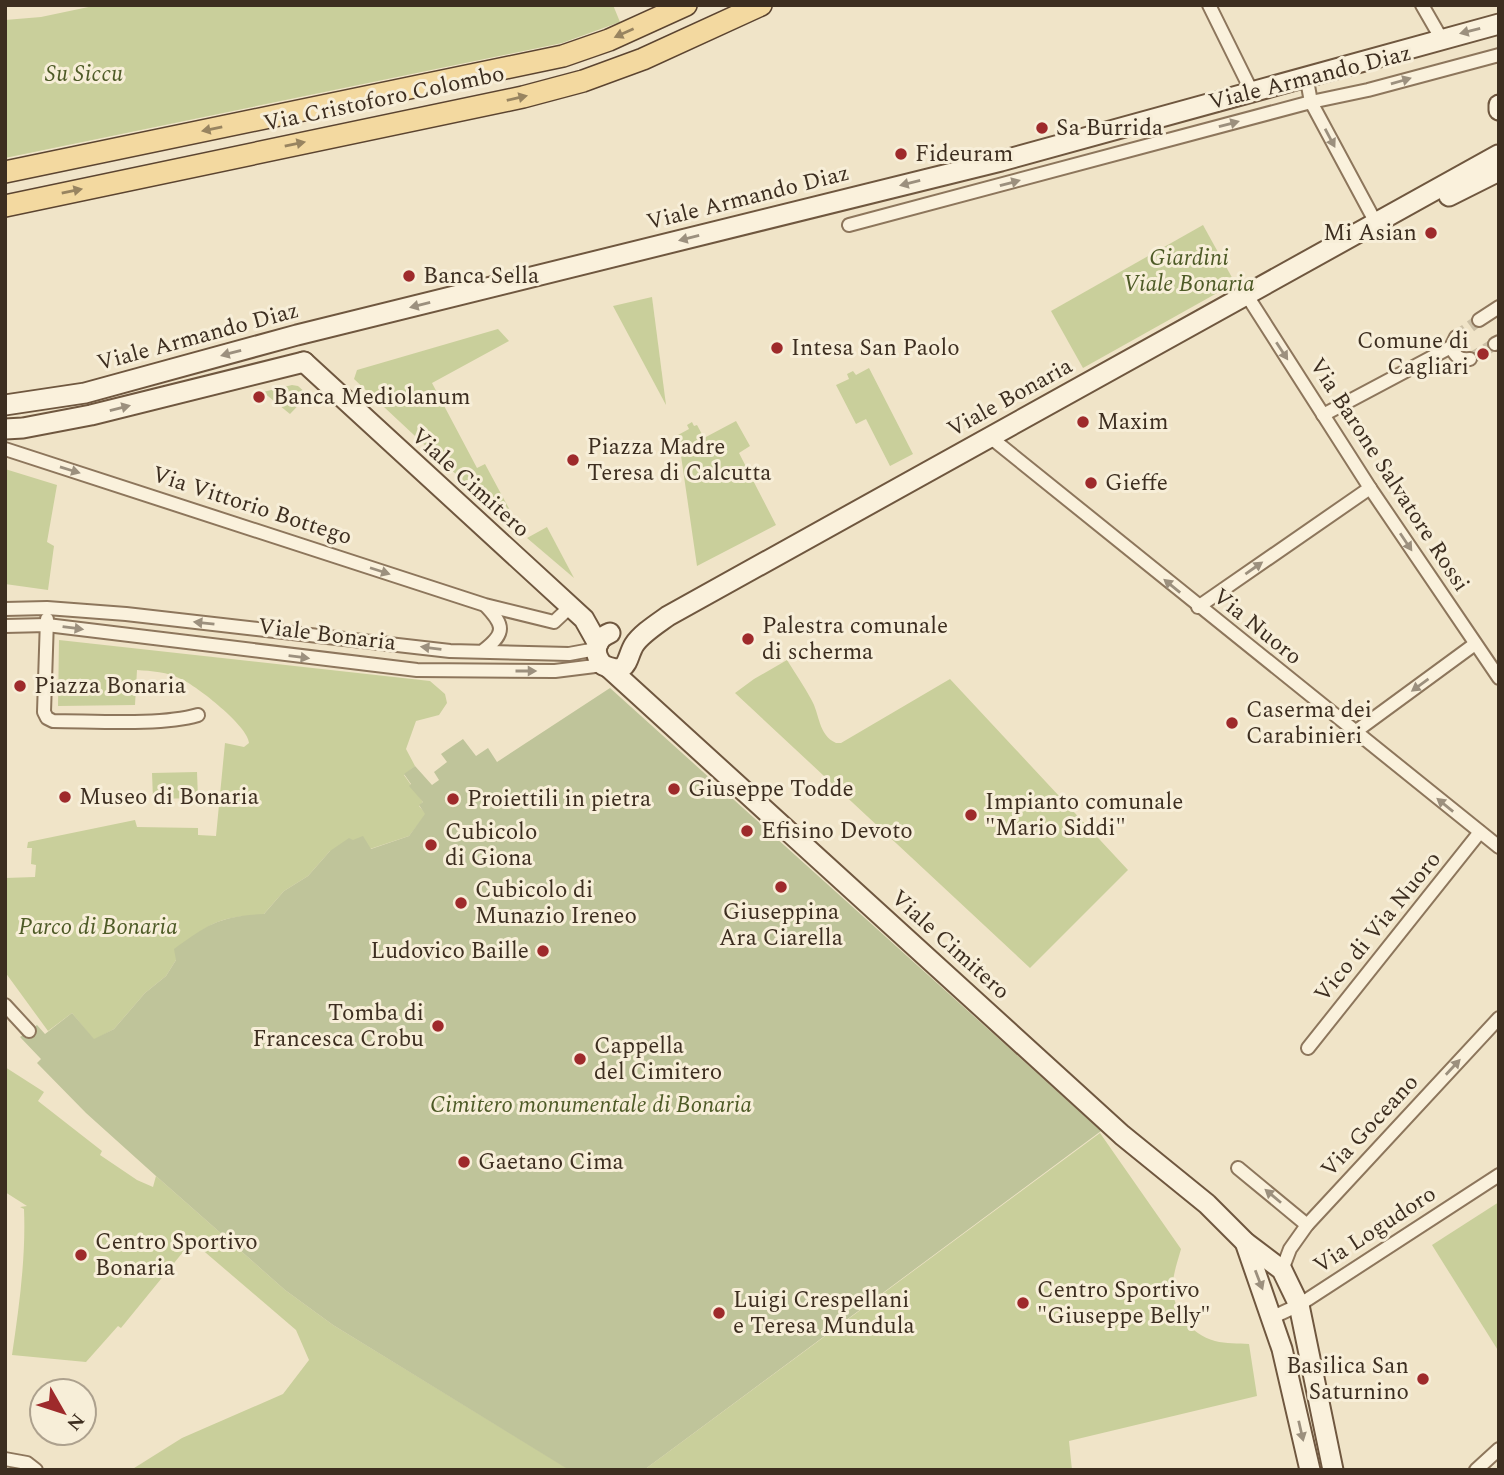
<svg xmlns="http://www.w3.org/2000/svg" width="1504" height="1475" viewBox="0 0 1504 1475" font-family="Spectral,serif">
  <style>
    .green { fill: #c9cf9b }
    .cemetery { fill: #bfc49a }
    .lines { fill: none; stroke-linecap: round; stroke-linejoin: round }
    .street-tunnel { stroke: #ccc0a6; stroke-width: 12; stroke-dasharray: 12 6; stroke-linecap: butt }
    .street-casing { stroke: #8d765c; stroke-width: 16 }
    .secondary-casing { stroke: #6f573f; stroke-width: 23 }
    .primary-casing { stroke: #5b4430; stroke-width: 24 }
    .street { stroke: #faf1dc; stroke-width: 12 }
    .secondary { stroke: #faf1dc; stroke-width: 19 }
    .primary { stroke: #f3d9a0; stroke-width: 21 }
    .oneway { fill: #9c907e }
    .oneway2 { fill: #988460 }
    .poi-dot { fill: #9e2a2b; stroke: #f7eed8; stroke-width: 2.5 }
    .labels { text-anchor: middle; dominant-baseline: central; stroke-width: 6; stroke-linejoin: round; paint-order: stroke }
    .park-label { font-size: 23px; font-style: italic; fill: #4d5a26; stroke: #f7eed8 }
    .street-label { font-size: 23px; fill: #3d2e20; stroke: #f7eed8 }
    .poi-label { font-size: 23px; fill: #3d2e20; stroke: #f7eed8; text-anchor: start }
  </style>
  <rect width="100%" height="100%" fill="#f0e4c8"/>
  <g class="green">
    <path d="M98,5H613L620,22L562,43L5,158V20L41,17Z"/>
    <path d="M1203,225L1235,283L1083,368L1051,311Z"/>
    <path d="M652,297L666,405L613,306Z"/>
    <path d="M498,329L509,341L432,383L477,468L485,464L513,516L505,520L354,379L357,370Z"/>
    <path d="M869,368L913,454L890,466L866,419L856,424L836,385L849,379L847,374L853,371L856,375Z"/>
    <path d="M292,385L298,386L308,395L290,414L263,392Z"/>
    <path d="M736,421L750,446L739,453L776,525L697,566L678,435L689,429L687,425L692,422L694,426L697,425L704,438Z"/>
    <path d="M5,469L57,485L47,542L54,546L48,590L5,584Z"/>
    <path d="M547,527L574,578L527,538Z"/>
    <path d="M59,640L430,681L445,694L447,703L439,715L416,721L406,749L415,766L404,775L423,802L419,806L426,814L409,836L370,849L330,851L308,876L284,891L263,915C221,916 205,923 176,954V960L166,976L145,993L114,1029L94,1040L72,1013L48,1031L5,972V878L35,877L36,865L31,864L32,848H27L28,842L135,820L137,827L198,828V835L216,836L225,743L244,747L249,743C249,727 197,686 181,679C168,672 151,671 137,670L135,705L58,706Z"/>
    <path d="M787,660C795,673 804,686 811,699C820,714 818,735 836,743H841L950,679L1128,870L1030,968L735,693L754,679Z"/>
    <path d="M197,772L198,798L153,799L152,773Z"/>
    <path d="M5,1067L44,1092L38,1101L102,1151L100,1155L137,1180L153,1187L156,1176L285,1290L333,1325L570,1470H131L182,1438L283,1394L309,1360L296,1330L192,1241L121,1328L118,1326L86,1362L12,1355C19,1307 26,1258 24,1209L20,1207L27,1206L5,1192Z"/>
    <path d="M1100,1133L1181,1249C1178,1260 1174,1271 1173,1282C1171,1309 1189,1334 1215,1341C1226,1344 1238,1343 1249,1344L1257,1396L1069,1441L1072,1470H644Z"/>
    <path d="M1499,1202V1352L1432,1245Z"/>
  </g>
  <path class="cemetery" d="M610,688L1101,1131L644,1470H569L333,1325L285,1290L156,1176L86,1113L37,1063L41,1059L20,1037L37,1025L45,1034L72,1013L94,1039L114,1029L145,993L166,976L176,960L174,949C208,924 220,916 264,914L284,891L308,876L330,851L349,838L353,840L363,836L371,849L409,836L425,814L419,805L423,802L409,786L411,784L404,774L415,766L432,785L439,780L434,772L447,762L441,754L463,739L476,756L488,748L497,762Z"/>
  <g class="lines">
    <g class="street-tunnel">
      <path d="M1456,337L1479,320"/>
      <path d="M1470,359L1495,344"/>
    </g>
    <g class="street-casing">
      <g id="street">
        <path d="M1209,5L1252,92"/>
        <path d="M1422,5L1441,38"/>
        <path d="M1306,75L1311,102L1376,223"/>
        <path d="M849,225L1311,102L1368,90L1499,55"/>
        <path d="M1246,294L1370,488L1499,678"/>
        <path d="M1479,320L1499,307"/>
        <path d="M1495,344L1499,342"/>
        <path d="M1451,347C1456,357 1459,360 1470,359"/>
        <path d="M1323,415L1451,347L1456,337"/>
        <path d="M990,437L1499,847"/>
        <path d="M5,449L485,605L554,622L570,607"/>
        <path d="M1198,607L1370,488"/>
        <path d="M5,609L47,608L126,614L450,651L569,654L596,649"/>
        <path d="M47,619L44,712L47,718L53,721C93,721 160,726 198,715"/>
        <path d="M5,626L47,625L417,670L555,671L603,665"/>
        <path d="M484,650C506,633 504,625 486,606"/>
        <path d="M1355,732L1475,644"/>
        <path d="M5,1005L29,1031"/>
        <path d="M1308,1048L1480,832"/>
        <path d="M1238,1168L1307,1225"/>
        <path d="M1282,1270L1290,1249L1307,1225L1499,1018"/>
        <path d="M1273,1317L1299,1305L1499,1175"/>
        <path d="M5,1459L27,1463L36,1470"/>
        <path d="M1476,1470L1499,1449"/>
      </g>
    </g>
    <g class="secondary-casing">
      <g id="secondary">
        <path d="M1499,105V110"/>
        <path d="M1449,196L1499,171"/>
        <path d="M304,362L584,619L598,644"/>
        <path d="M5,405L85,393L297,335L1001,161L1499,24"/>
        <path d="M5,429L23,428L91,415L304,362"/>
        <path d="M610,633C595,639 592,653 603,665C629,677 626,658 634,645C641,634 657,624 668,616L1498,155L1499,157"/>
        <path d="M609,668L1122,1135L1207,1204L1245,1242L1282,1270L1299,1305L1333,1470"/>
        <path d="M1245,1242L1282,1349L1310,1470"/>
      </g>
    </g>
    <g class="primary-casing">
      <g id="primary">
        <path d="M5,172L563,56L609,40L686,5"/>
        <path d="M5,206L523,97L583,81L643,59L761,5"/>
      </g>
    </g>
    <use href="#street" class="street"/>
    <use href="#secondary" class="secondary"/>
    <use href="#primary" class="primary"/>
  </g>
  <defs><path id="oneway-solid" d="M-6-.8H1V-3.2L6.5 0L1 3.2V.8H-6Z" transform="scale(1.75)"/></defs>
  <g class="oneway">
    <use href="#oneway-solid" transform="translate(1470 31) rotate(166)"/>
    <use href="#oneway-solid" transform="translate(1401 81) rotate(-16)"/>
    <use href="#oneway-solid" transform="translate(1229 124) rotate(-15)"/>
    <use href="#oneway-solid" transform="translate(1330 138) rotate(62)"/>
    <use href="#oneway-solid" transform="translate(910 183) rotate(166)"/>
    <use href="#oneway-solid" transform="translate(1010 183) rotate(-15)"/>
    <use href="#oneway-solid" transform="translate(689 238) rotate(166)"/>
    <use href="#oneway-solid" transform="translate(420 305) rotate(166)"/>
    <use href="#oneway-solid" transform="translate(1282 351) rotate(57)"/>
    <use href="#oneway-solid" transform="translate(231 353) rotate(165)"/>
    <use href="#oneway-solid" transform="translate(120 408) rotate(-14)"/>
    <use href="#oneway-solid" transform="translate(70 470) rotate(17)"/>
    <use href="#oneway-solid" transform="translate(1406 542) rotate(56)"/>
    <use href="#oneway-solid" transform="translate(1254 568) rotate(-35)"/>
    <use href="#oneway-solid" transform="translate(380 571) rotate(18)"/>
    <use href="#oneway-solid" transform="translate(1172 586) rotate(-141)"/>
    <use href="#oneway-solid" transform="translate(204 623) rotate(-174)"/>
    <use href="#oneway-solid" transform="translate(73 628) rotate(7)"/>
    <use href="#oneway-solid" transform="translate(431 648) rotate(-173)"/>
    <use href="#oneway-solid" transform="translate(299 657) rotate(7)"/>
    <use href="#oneway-solid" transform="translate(526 671)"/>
    <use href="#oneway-solid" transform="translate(1420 685) rotate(144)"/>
    <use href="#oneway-solid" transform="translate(1445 805) rotate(-141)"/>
    <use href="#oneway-solid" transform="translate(1453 1067) rotate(-47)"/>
    <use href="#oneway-solid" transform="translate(1273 1196) rotate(-140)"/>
    <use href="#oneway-solid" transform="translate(1259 1280) rotate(69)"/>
    <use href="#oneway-solid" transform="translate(1301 1431) rotate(77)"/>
  </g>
  <g class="oneway2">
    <use href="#oneway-solid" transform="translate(624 33) rotate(156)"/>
    <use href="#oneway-solid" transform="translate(517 98) rotate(-13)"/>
    <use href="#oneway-solid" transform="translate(212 129) rotate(168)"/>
    <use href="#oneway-solid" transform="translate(295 144) rotate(-12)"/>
    <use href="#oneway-solid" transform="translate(72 191) rotate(-12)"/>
  </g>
  <g class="poi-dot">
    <circle cx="1042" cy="128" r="7"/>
    <circle cx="901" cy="154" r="7"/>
    <circle cx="1431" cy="233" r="7"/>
    <circle cx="409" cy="276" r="7"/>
    <circle cx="777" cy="348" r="7"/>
    <circle cx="1483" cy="354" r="7"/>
    <circle cx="259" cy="397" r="7"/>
    <circle cx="1083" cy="422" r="7"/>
    <circle cx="573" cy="460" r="7"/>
    <circle cx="1091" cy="483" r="7"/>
    <circle cx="748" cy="639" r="7"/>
    <circle cx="20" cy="686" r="7"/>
    <circle cx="1232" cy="723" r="7"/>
    <circle cx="674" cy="789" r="7"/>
    <circle cx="65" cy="797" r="7"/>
    <circle cx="453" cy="799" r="7"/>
    <circle cx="971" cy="815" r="7"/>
    <circle cx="747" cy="831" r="7"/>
    <circle cx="431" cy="845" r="7"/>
    <circle cx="781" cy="887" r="7"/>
    <circle cx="461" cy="903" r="7"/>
    <circle cx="543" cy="951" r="7"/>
    <circle cx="438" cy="1026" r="7"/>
    <circle cx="580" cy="1059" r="7"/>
    <circle cx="464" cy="1162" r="7"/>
    <circle cx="81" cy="1255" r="7"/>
    <circle cx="1023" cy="1303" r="7"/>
    <circle cx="719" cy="1313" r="7"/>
    <circle cx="1423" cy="1379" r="7"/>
  </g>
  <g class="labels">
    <g class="park-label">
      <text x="84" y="74">Su Siccu</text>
      <text x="1189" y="258">Giardini<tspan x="1189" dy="26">Viale Bonaria</tspan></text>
      <text x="98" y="927">Parco di Bonaria</text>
      <text x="591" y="1105">Cimitero monumentale di Bonaria</text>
    </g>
    <g class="street-label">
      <text transform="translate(1310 78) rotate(-14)">Viale Armando Diaz</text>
      <text transform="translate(384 99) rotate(-12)">Via Cristoforo Colombo</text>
      <text transform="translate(748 198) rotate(-14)">Viale Armando Diaz</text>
      <text transform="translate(198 337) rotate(-15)">Viale Armando Diaz</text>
      <text transform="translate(1010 398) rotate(-29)">Viale Bonaria</text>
      <text transform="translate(1389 475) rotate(57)">Via Barone Salvatore Rossi</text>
      <text transform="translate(470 483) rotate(42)">Viale Cimitero</text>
      <text transform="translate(252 506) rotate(18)">Via Vittorio Bottego</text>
      <text transform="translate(1257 627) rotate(39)">Via Nuoro</text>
      <text transform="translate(327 635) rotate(7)">Viale Bonaria</text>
      <text transform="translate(1378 927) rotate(-51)">Vico di Via Nuoro</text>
      <text transform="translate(950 945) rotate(42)">Viale Cimitero</text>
      <text transform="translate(1370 1126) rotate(-47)">Via Goceano</text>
      <text transform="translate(1375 1230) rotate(-33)">Via Logudoro</text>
    </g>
    <g class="poi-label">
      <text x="1056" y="128">Sa Burrida</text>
      <text x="915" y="154">Fideuram</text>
      <text x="1417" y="233" text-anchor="end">Mi Asian</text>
      <text x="423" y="276">Banca Sella</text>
      <text x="1469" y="341" text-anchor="end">Comune di<tspan x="1469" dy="26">Cagliari</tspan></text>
      <text x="791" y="348">Intesa San Paolo</text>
      <text x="273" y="397">Banca Mediolanum</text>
      <text x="1097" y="422">Maxim</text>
      <text x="587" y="447">Piazza Madre<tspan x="587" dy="26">Teresa di Calcutta</tspan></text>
      <text x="1105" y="483">Gieffe</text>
      <text x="762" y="626">Palestra comunale<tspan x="762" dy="26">di scherma</tspan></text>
      <text x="34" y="686">Piazza Bonaria</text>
      <text x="1246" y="710">Caserma dei<tspan x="1246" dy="26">Carabinieri</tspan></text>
      <text x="688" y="789">Giuseppe Todde</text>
      <text x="79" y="797">Museo di Bonaria</text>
      <text x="467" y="799">Proiettili in pietra</text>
      <text x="985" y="802">Impianto comunale<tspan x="985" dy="26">"Mario Siddi"</tspan></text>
      <text x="761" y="831">Efisino Devoto</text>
      <text x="445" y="832">Cubicolo<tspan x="445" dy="26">di Giona</tspan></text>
      <text x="475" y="890">Cubicolo di<tspan x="475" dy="26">Munazio Ireneo</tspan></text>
      <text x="781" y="912" text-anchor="middle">Giuseppina<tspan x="781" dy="26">Ara Ciarella</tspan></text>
      <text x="529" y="951" text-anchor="end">Ludovico Baille</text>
      <text x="424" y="1013" text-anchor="end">Tomba di<tspan x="424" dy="26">Francesca Crobu</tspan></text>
      <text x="594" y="1046">Cappella<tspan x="594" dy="26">del Cimitero</tspan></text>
      <text x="478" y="1162">Gaetano Cima</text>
      <text x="95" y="1242">Centro Sportivo<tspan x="95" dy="26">Bonaria</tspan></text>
      <text x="1037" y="1290">Centro Sportivo<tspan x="1037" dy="26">"Giuseppe Belly"</tspan></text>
      <text x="733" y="1300">Luigi Crespellani<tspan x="733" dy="26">e Teresa Mundula</tspan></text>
      <text x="1409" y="1366" text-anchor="end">Basilica San<tspan x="1409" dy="26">Saturnino</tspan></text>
    </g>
  </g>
  <rect width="1504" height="1475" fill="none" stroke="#3d2e20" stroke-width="14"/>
  <g transform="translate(63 1412) rotate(129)"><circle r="33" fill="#f7eed8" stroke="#ada18e" stroke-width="2"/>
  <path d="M0-5L12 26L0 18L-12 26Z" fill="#9e2a2b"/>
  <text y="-10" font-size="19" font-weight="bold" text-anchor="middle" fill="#3d2e20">N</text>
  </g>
</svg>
